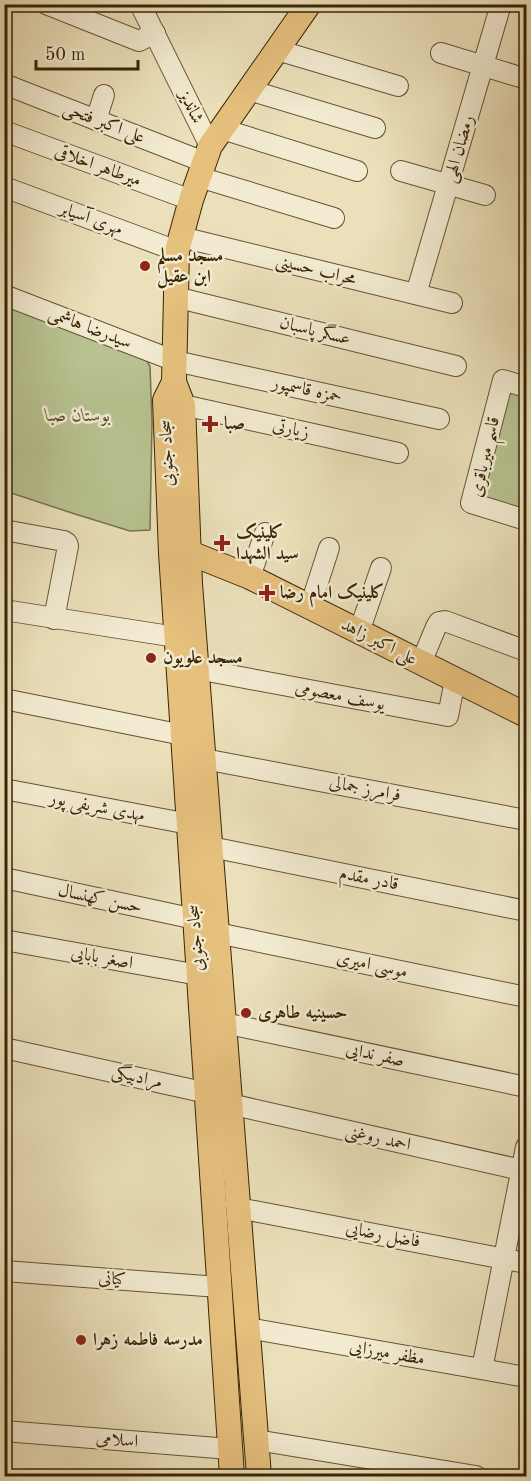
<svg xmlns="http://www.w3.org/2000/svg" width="531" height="1481" viewBox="0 0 531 1481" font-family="'Old Standard TT',Amiri,serif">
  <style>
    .green { fill: #b7c290; stroke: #78734a; stroke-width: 1.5 }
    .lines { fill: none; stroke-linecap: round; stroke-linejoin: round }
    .minor-casing { stroke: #665332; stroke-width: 22 }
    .major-casing { stroke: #392405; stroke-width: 26 }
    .minor { stroke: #f2ebd2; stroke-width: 20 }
    .major { stroke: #e6c07d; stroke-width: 24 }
    .poi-dot { fill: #8f2418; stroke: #f2ebd2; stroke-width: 2 }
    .labels { text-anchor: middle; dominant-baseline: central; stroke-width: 5; stroke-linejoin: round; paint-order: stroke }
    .street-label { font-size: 18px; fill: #392405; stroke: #f2ebd2 }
    .poi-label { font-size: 18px; font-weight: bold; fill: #392405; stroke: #f2ebd2; text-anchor: start }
    .park-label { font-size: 18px; font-style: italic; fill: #584c28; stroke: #f2ebd2 }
  </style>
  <rect width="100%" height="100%" fill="#ebe0ba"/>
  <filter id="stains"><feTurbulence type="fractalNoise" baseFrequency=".00333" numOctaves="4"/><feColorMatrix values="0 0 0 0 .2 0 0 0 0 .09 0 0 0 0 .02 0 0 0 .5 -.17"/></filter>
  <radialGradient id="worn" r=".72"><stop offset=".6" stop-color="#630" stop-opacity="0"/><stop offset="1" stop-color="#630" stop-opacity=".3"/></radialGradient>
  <g class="green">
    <path d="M4,300L142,354L150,366L152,422L150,530L130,531L75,514L5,491Z"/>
    <path d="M508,385L526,390V516L476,500Z"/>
  </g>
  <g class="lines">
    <g class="minor-casing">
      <g id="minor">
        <path d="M46,4L139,41L155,33"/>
        <path d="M140,4L210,146"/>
        <path d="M277,50L398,86"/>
        <path d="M441,53L520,77"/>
        <path d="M4,84L204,162"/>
        <path d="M249,90L375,128"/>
        <path d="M96,120L104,95"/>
        <path d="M222,129L357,171"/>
        <path d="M4,131L191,200"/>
        <path d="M401,171L485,195"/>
        <path d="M199,177L334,218"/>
        <path d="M4,187L177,251"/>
        <path d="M181,237L452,303"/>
        <path d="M416,294L501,4"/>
        <path d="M4,295L175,361L439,419"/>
        <path d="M175,297L456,366"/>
        <path d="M526,387L503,380L471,503L526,520"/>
        <path d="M183,405L398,453"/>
        <path d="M4,530L64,541L67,543L68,546L54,619"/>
        <path d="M250,577L265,533"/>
        <path d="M310,607L329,548"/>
        <path d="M4,610L176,637"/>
        <path d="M359,632L381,568"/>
        <path d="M421,663L436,627L439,622L445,621L526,651"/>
        <path d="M197,669L448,716L455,680"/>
        <path d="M4,699L183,735"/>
        <path d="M204,759L526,820"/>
        <path d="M4,789L189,824"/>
        <path d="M211,847L526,911"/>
        <path d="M4,878L195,919"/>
        <path d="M217,933L526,997"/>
        <path d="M4,940L199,975"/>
        <path d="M224,1023L526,1087"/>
        <path d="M4,1048L207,1093"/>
        <path d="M230,1104L526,1171"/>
        <path d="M238,1208L526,1263"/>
        <path d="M4,1271L219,1287"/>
        <path d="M248,1328L526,1377"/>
        <path d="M482,1369L526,1147"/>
        <path d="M4,1431L230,1449"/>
        <path d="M256,1440L476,1476"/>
      </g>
    </g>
    <g class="major-casing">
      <g id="major">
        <path d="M174,382L183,405L190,584L259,1476"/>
        <path d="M176,553H190L250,577L526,715"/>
        <path d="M232,1476L171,553L165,400L174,382L177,251L191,200L210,146L309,4"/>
      </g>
    </g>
    <use href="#minor" class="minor"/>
    <use href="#major" class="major"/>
  </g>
  <g class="poi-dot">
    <circle cx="145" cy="266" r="6"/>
    <path d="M207 415h6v6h6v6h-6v6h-6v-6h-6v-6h6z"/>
    <path d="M219 534h6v6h6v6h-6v6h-6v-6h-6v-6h6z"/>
    <path d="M264 584h6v6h6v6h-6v6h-6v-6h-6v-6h6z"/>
    <circle cx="151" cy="658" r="6"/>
    <circle cx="246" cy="1013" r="6"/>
    <circle cx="81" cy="1340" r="6"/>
  </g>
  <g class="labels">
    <g class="street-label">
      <text transform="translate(191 107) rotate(64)">شاندیز</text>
      <text transform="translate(104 123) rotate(21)">علی اکبر فتحی</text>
      <text transform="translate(459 149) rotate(-74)">رمضان الهی</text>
      <text transform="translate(98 166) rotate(20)">میرطاهر اخلاقی</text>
      <text transform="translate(91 219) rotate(20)">مهری آسیابر</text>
      <text transform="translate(316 270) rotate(14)">محراب حسینی</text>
      <text transform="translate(90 328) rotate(21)">سیدرضا هاشمی</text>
      <text transform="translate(315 331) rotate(14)">عسگر پاسبان</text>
      <text transform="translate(307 390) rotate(12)">حمزه قاسمپور</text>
      <text transform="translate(291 429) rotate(13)">زیارتی</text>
      <text transform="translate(167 453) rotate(-92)">سجاد جنوبی</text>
      <text transform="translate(485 457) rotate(-77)">قاسم میرباقری</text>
      <text transform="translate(379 642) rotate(27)">علی اکبر زاهد</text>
      <text transform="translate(340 696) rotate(11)">یوسف معصومی</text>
      <text transform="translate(365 789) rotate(11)">فرامرز جمالی</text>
      <text transform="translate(97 807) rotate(11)">مهدی شریفی پور</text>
      <text transform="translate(369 879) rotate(11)">قادر مقدم</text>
      <text transform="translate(100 899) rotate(12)">حسن کهنسال</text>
      <text transform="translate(196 938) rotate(-94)">سجاد جنوبی</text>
      <text transform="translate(102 958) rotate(10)">اصغر بابایی</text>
      <text transform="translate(372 965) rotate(12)">موسی امیری</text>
      <text transform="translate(375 1055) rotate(12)">صفر ندایی</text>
      <text transform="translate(137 1077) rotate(13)">مرادبیگی</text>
      <text transform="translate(378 1138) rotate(13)">احمد روغنی</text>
      <text transform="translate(383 1235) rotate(11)">فاضل رضایی</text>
      <text transform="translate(112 1279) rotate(4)">کیانی</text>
      <text transform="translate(387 1353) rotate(10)">مظفر میرزایی</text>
      <text transform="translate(117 1440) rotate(5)">اسلامی</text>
    </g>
    <g class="poi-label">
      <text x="157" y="256">مسجد مسلم<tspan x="157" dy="21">ابن عقیل</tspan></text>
      <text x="224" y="424">صبا</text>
      <text x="236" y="533">کلینیک<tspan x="236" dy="21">سید الشهدا</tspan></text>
      <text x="280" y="593">کلینیک امام رضا</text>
      <text x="163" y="658">مسجد علویون</text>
      <text x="258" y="1013">حسینیه طاهری</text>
      <text x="93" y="1340">مدرسه فاطمه زهرا</text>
    </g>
    <g class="park-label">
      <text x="78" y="416">بوستان صبا</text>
    </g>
  </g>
  <rect width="531" height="1481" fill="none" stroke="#ebe0ba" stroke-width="24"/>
  <rect x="6" y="6" width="519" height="1469" fill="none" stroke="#392405" stroke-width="3"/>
  <rect x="12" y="12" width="507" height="1457" fill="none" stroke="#392405" stroke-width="1.5"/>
  <path d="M36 60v9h102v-9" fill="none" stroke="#392405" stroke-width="3"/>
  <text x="45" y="60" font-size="18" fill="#392405" stroke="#f2ebd2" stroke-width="4.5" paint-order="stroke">50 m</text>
  <rect width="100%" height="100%" filter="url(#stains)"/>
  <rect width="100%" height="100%" fill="url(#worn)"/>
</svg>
